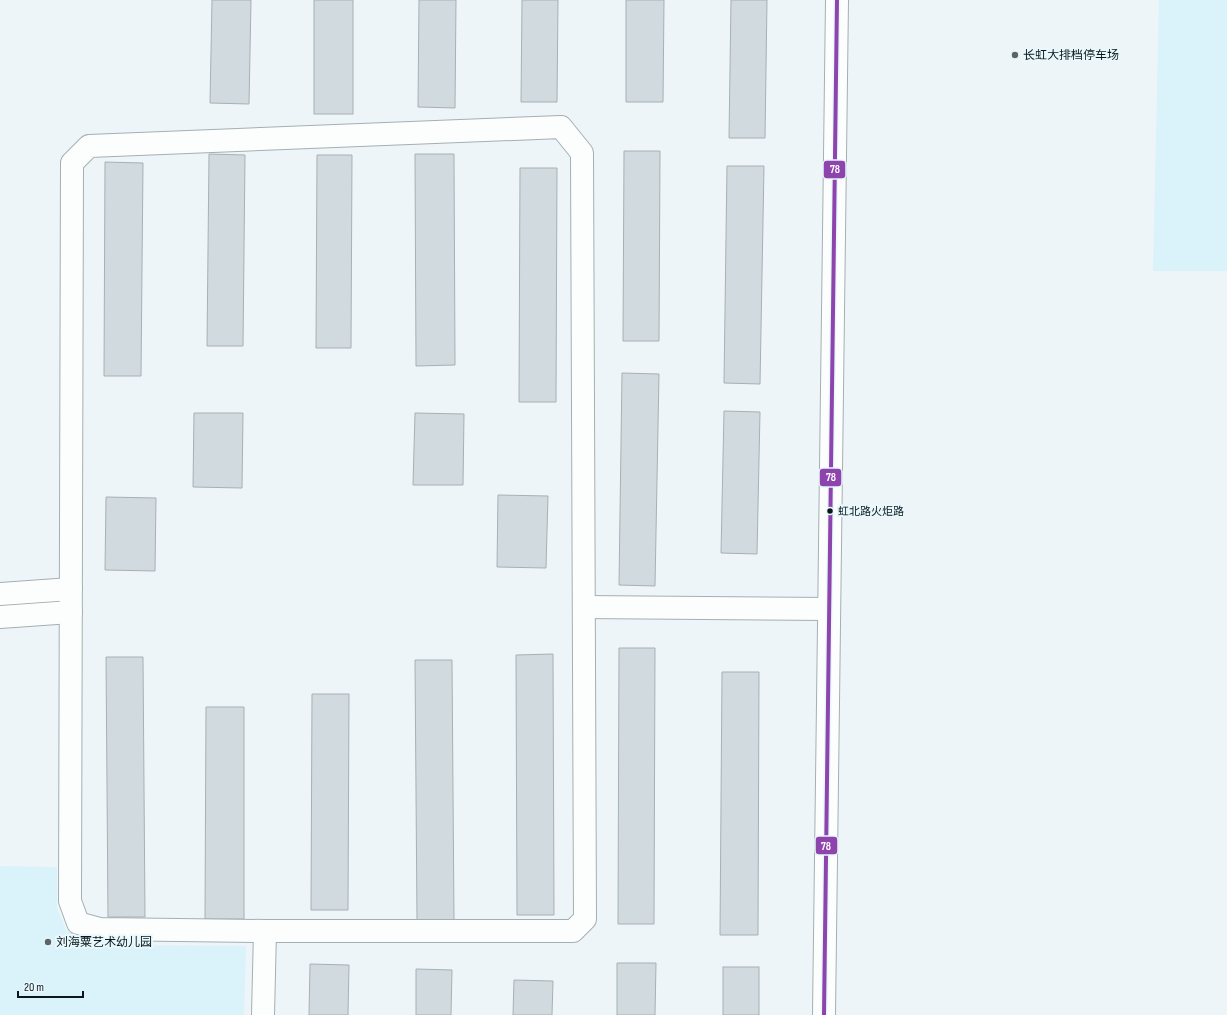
<svg xmlns="http://www.w3.org/2000/svg" width="1227" height="1015" viewBox="0 0 1227 1015" font-family="'Sofia Sans Condensed','Noto Sans SC',sans-serif">
  <style>
    .built { fill: #daf2fa }
    .building { fill: #d1dadf; stroke: #a8b0b5 }
    .lines { fill: none; stroke-linecap: round; stroke-linejoin: round }
    .minor-casing { stroke: #a5afb2; stroke-width: 24 }
    .minor { stroke: #fcfefe; stroke-width: 22 }
    .bus-1-casing { stroke: #e9f8fc; stroke-width: 7 }
    .bus-1 { stroke: #8e44ad; stroke-width: 4 }
    .poi-dot { fill: #596569; stroke: #e9f8fc; stroke-width: 1.5 }
    .bus-dot { fill: #0a181c; stroke: #e9f8fc; stroke-width: 1.5 }
    .labels { text-anchor: middle; dominant-baseline: central; stroke-width: 4; stroke-linejoin: round; paint-order: stroke }
    .bus-label { font-size: 11px; fill: #0a181c; stroke: #e9f8fc; text-anchor: start }
    .poi-label { font-size: 12px; fill: #0a181c; stroke: #e9f8fc; text-anchor: start }
    .line-badge { stroke: #e9f8fc; stroke-width: 1.5 }
    .badge-label { font-size: 11px; text-anchor: middle; font-weight: bold; fill: #fff }
  </style>
  <rect width="100%" height="100%" fill="#edf5f8"/>
  <g class="built">
    <path d="M1159,0H1227V271H1153Z"/>
    <path d="M0,866L57,867V908L66,930L83,939L111,945L246,946L244,1015H0Z"/>
  </g>
  <g class="building">
    <path d="M212,0H251L249,104L210,103Z"/>
    <rect x="314" y="0" width="39" height="114"/>
    <path d="M419,0H456L455,108L418,107Z"/>
    <path d="M522,0H558L557,102H521Z"/>
    <path d="M626,0H664L663,102H626Z"/>
    <path d="M731,0H767L765,138H729Z"/>
    <path d="M624,151H660L659,341H623Z"/>
    <path d="M209,154L245,155L243,346H207Z"/>
    <path d="M415,154H454L455,365L416,366Z"/>
    <path d="M317,155H352L351,348H316Z"/>
    <path d="M105,162L143,163L141,376H104Z"/>
    <path d="M727,166H764L760,384L724,383Z"/>
    <path d="M520,168H557L556,402H519Z"/>
    <path d="M622,373L659,374L655,586L619,585Z"/>
    <path d="M724,411L760,412L757,554L721,553Z"/>
    <path d="M194,413H243L242,488L193,487Z"/>
    <path d="M415,413L464,414L463,485H413Z"/>
    <path d="M498,495L548,496L546,568L497,567Z"/>
    <path d="M106,497L156,498L155,571L105,570Z"/>
    <path d="M619,648H655L654,924H618Z"/>
    <path d="M553,654L554,915H517L516,655Z"/>
    <path d="M106,657H143L145,917H108Z"/>
    <path d="M415,660H452L454,921H417Z"/>
    <path d="M722,672H759L758,935H720Z"/>
    <path d="M312,694H349L348,910H311Z"/>
    <path d="M206,707H244V919H205Z"/>
    <path d="M617,963H656L655,1015H617Z"/>
    <path d="M310,964L349,965L348,1015H309Z"/>
    <rect x="723" y="967" width="36" height="48"/>
    <path d="M416,969L452,970L451,1015H416Z"/>
    <path d="M514,980L553,981L552,1015H513Z"/>
  </g>
  <g class="lines">
    <g class="minor-casing">
      <g id="minor">
        <path d="M561,127L582,153L585,919L573,931H265L100,929L78,923L70,901L72,163L89,146Z"/>
        <path d="M0,594L71,589"/>
        <path d="M584,607L829,609"/>
        <path d="M0,617L71,612"/>
        <path d="M263,1015L265,931"/>
        <path d="M824,1015L837,0"/>
      </g>
    </g>
    <use href="#minor" class="minor"/>
    <g class="bus-1-casing">
      <path id="bus-1" d="M824,1015L837,0"/>
    </g>
    <use href="#bus-1" class="bus-1"/>
  </g>
  <g class="poi-dot">
    <circle cx="1015" cy="55" r="4"/>
    <circle cx="48" cy="942" r="4"/>
  </g>
  <circle class="bus-dot" cx="830" cy="511" r="3.5"/>
  <g class="labels">
    <g class="bus-label">
      <text x="838" y="511">虹北路火炬路</text>
    </g>
    <g class="poi-label">
      <text x="1023" y="55">长虹大排档停车场</text>
      <text x="56" y="942">刘海粟艺术幼儿园</text>
    </g>
  </g>
  <g class="line-badge">
    <rect x="823" y="160" width="23" height="19" rx="4" fill="#8e44ad"/>
    <rect x="819" y="468" width="23" height="19" rx="4" fill="#8e44ad"/>
    <rect x="815" y="836" width="23" height="19" rx="4" fill="#8e44ad"/>
  </g>
  <g class="badge-label">
    <text x="835" y="173">78</text>
    <text x="831" y="481">78</text>
    <text x="826" y="850">78</text>
  </g>
  <path d="M18 991v6h65v-6" fill="none" stroke="#0a181c" stroke-width="2"/>
  <text x="24" y="991" font-size="12" fill="#0a181c" stroke="#e9f8fc" stroke-width="3" paint-order="stroke">20 m</text>
</svg>
